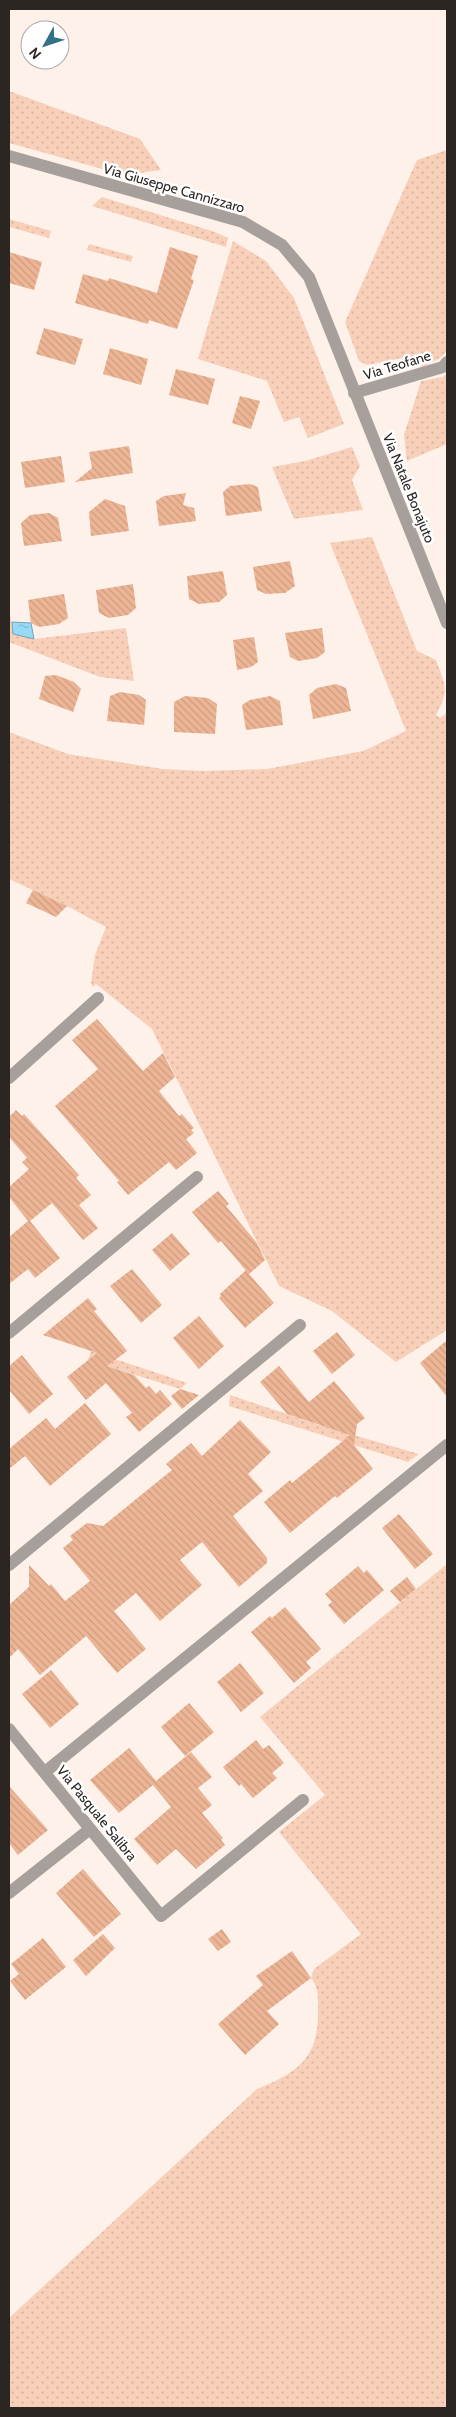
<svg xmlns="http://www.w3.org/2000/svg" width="456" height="2417" viewBox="0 0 456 2417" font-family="Cabin,sans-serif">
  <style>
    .grass { fill: url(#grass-dots) }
    .water { fill: url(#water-ripples); stroke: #76a4b7 }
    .building { fill: url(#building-back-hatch) }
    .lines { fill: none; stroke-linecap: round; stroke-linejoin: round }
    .minor { stroke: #a69f9b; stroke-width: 12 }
    .labels { text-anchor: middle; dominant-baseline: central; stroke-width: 5; stroke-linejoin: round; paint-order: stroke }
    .street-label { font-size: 14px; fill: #2c2623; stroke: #fff }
  </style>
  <defs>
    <pattern id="grass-dots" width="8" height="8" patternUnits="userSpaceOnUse" patternTransform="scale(1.25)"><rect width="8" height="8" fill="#f8d0b9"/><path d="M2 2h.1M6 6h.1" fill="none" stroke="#d5b29f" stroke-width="1.8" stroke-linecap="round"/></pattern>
    <pattern id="water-ripples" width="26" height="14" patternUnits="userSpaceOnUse" patternTransform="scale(1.25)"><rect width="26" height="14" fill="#96daf6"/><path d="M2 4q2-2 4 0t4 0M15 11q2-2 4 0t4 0" fill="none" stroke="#81bbd3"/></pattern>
    <pattern id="building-back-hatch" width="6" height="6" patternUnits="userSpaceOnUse" patternTransform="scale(1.25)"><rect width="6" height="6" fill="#edb595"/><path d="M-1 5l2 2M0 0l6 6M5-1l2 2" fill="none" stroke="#cb9c80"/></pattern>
  </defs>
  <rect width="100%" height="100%" fill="#fef1e9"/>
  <g class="grass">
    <path d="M9,91L140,139L161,170L124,175L9,143Z"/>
    <path d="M447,150V351L440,358L420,368L424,359L422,354L367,365L359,361L345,322L417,160Z"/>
    <path d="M102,197L215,232L228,238L226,247L92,206Z"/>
    <path d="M9,219L51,231L49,238L9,227Z"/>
    <path d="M233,241L266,261L294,298L344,424L308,438L299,417L284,422L267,381L198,359Z"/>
    <path d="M89,244L133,256L131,262L87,250Z"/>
    <path d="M447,373V444L407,461L404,435L421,381L443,377Z"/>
    <path d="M352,447L360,466L352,480L363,510L294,519L272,467L305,461Z"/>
    <path d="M372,537L417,651L436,660C445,685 450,690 436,715L440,718L447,713V1330L396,1362L332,1311L279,1286L152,1029L96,984L93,987L91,983L95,955L106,927L67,906L9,879V732L68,754L163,769L204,771L267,769L363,751L406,731L330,543Z"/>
    <path d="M9,607L13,634L34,639L126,628L134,681L100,677L9,642Z"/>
    <path d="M91,1351L187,1383L180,1389L88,1360Z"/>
    <path d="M230,1395L319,1425L419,1454L408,1462L229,1406Z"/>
    <path d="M447,1564V2408H9V2318L257,2089C297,2073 319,2058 318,2011C318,1998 319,1988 311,1978L314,1969L361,1934L279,1832L325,1795L260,1717Z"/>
  </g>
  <path class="water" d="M12,622L31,623L34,639L13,634Z"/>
  <g class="building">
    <path d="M170,247L198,256L191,279L194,280L177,329L149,320L148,324L75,303L83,274L108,281L109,278L157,293Z"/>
    <path d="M9,252L42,262L34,290L9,283Z"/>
    <path d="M44,328L83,339L75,365L36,354Z"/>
    <path d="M110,348L148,359L141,385L103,374Z"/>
    <path d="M176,369L215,379L208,405L169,395Z"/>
    <path d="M240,396L260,401L251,429L232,423Z"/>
    <path d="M129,446L133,473L75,482L92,468L89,452Z"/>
    <path d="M61,456L65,482L25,488L21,462Z"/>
    <path d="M250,484L258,487L262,511L226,516L223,492L230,486Z"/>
    <path d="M186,493L183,505L194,508L196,521L159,526L156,501L164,496Z"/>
    <path d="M105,499L125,506L129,531L91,536L89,512Z"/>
    <path d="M49,513L58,518L62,541L24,546L21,523L30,515Z"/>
    <path d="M290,561L295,586L285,593L266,594L257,590L253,567Z"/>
    <path d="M223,571L227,595L219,602L199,604L189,599L187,576Z"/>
    <path d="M133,584L136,608L128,615L109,618L99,613L96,590Z"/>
    <path d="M64,594L68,618L59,624L39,627L31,623L28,600Z"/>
    <path d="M322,628L325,652L317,658L298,661L290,657L285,633Z"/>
    <path d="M254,637L258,662L251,667L237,670L233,640Z"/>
    <path d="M56,675L74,682L81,689L73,712L39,699L45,676Z"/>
    <path d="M336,684L346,688L351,711L313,719L309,695L317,688Z"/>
    <path d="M120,692L139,695L146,700L144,725L107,721L110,696Z"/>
    <path d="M185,696L208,698L217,704L215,734L174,732V702Z"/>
    <path d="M270,696L280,701L283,725L246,730L242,705L250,700Z"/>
    <path d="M33,890L67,906L56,917L26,903Z"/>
    <path d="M97,1019L143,1071L163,1053L175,1077L159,1091L179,1116L182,1114L194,1128L191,1130L194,1133L186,1139L197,1153L176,1170L169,1162L128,1195L117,1182L119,1181L55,1106L98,1069L72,1040Z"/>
    <path d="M16,1110L22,1116L24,1114L79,1175L76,1178L91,1195L79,1205L98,1228L83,1240L52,1203L30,1221L60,1258L35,1278L28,1269L9,1284V1237L28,1221L9,1197V1187L29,1169L22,1162L27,1158L9,1137V1117Z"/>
    <path d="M218,1191L229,1204L226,1206L257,1243L265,1260L249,1274L274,1303L245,1328L219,1298L221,1296L220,1294L246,1270L248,1273L221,1241L218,1243L192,1212Z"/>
    <path d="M172,1233L190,1254L170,1271L152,1250Z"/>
    <path d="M132,1269L162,1305L141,1323L110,1286Z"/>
    <path d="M88,1298L97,1309L94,1311L127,1351L107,1366L134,1375L146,1388L149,1386L156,1394L160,1390L172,1404L139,1432L126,1417L132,1413L106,1383L86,1400L67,1377L97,1353L43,1335Z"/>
    <path d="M199,1316L224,1346L199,1369L173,1338Z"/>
    <path d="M337,1332L355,1355L332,1374L313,1351Z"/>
    <path d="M447,1340V1397L420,1363Z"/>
    <path d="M22,1355L53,1394L29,1414L9,1390V1366Z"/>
    <path d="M279,1366L309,1402L334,1381L365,1418L357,1424L354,1445L373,1469L337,1498L335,1496L290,1533L264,1502L290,1480L292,1483L350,1435L287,1414L260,1382Z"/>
    <path d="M180,1389L199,1395L182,1409L171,1396Z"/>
    <path d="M85,1403L111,1434L50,1486L25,1456L9,1469V1449L46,1418L55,1429Z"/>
    <path d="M240,1420L271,1452L248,1474L263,1491L233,1516L267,1558V1563L239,1587L202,1542L180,1560L202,1585L160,1621L136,1593L114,1611L146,1649L117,1673L86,1636L40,1675L18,1649L9,1658V1605L29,1587V1565L49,1586L51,1584L65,1601L90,1581L63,1548L73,1540L70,1536L87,1523L103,1526L172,1470L166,1464L191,1443L202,1456Z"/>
    <path d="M399,1514L433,1554L415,1569L382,1528Z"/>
    <path d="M358,1566L364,1573L367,1570L384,1590L344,1624L328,1605L332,1602L325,1594Z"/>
    <path d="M407,1577L416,1589L400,1602L390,1591Z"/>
    <path d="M285,1607L321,1649L306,1662L311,1668L294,1683L251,1632L270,1616L272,1618Z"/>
    <path d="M240,1663L264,1693L241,1712L217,1682Z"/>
    <path d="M51,1670L79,1704L50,1728L22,1694Z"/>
    <path d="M189,1703L214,1732L185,1756L161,1727Z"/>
    <path d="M256,1740L263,1749L269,1745L284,1763L272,1773L277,1778L253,1798L241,1784L239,1786L223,1767Z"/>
    <path d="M129,1748L156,1781L191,1752L212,1777L198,1788L212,1805L202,1813L223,1838L221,1840L225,1845L196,1869L176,1849L157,1865L134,1839L171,1807L153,1785L119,1813L90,1780Z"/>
    <path d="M9,1786L48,1830L18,1855L9,1843Z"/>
    <path d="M83,1869L121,1914L94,1937L56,1893Z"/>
    <path d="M222,1929L231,1942L218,1951L208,1939Z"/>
    <path d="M103,1934L115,1948L86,1976L73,1960Z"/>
    <path d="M43,1938L66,1967L25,2000L10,1981L19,1974L11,1964Z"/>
    <path d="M292,1951L311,1978L267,2011L279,2024L245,2055L218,2024L263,1985L256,1976Z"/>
  </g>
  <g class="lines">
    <g class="minor">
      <path d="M9,156L243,222L282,245L309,277L447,623"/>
      <path d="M354,393L443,367L447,362"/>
      <path d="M9,1078L98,998"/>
      <path d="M9,1333L197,1177"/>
      <path d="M9,1565L300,1325"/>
      <path d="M9,1729L161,1916L303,1800"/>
      <path d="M45,1772L447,1445"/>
      <path d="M9,1893L90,1829"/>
    </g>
  </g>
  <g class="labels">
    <g class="street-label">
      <text transform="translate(174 188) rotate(16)">Via Giuseppe Cannizzaro</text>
      <text transform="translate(397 365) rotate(-17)">Via Teofane</text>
      <text transform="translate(409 488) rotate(68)">Via Natale Bonajuto</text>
      <text transform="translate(97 1813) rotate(51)">Via Pasquale Salibra</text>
    </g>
  </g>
  <rect width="456" height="2417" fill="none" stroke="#2c2623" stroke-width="20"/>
  <g transform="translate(45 45) rotate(230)"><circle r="24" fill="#ffffff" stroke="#aba8a7"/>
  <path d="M0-4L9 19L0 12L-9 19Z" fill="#347188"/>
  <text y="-8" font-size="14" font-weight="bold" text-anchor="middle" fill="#2c2623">N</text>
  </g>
</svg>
